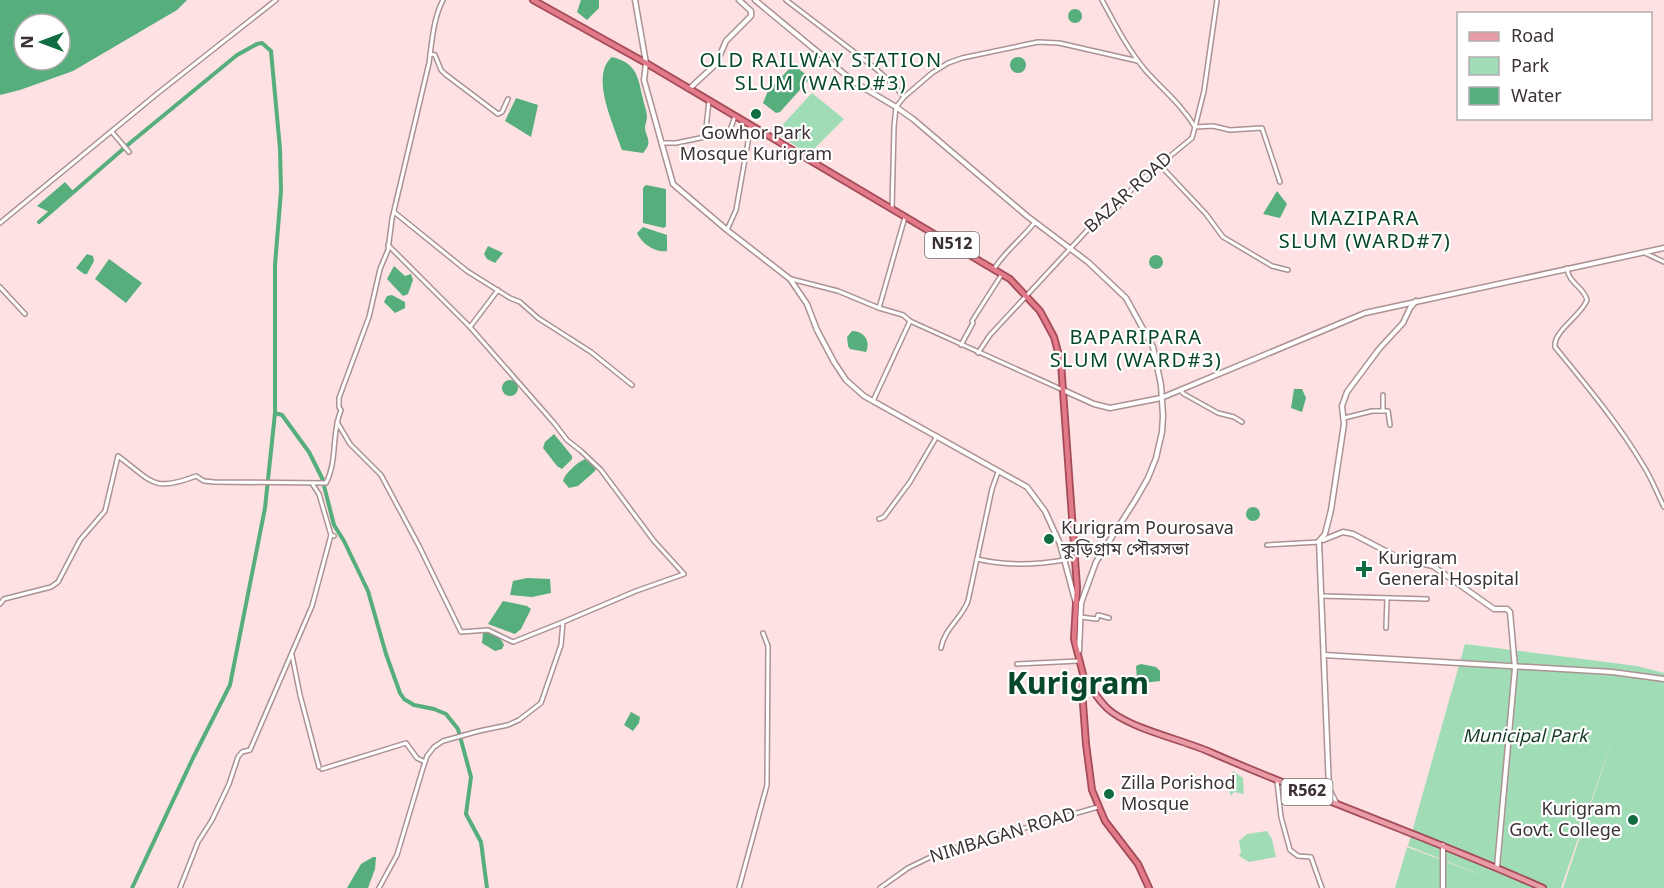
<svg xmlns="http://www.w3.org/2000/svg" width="1664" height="888" viewBox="0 0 1664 888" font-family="Georgia,'Noto Sans Bengali',serif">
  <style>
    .green { fill: #a0ddb7 }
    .water { fill: #56ae7c; fill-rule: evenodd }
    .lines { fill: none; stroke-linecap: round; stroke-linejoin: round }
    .canal { stroke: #56ae7c; stroke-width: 4 }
    .minor-casing { stroke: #ab9293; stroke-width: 6 }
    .tertiary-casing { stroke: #ab9293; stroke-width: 7 }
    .primary-casing { stroke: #a44b58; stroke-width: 8 }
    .trunk-casing { stroke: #a44b58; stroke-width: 8 }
    .minor { stroke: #fff; stroke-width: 3 }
    .tertiary { stroke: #fff; stroke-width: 4 }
    .primary { stroke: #e99ba7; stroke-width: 4.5 }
    .trunk { stroke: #e27a8a; stroke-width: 4.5 }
    .poi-dot { fill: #106d42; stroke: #fff; stroke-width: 2 }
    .labels { text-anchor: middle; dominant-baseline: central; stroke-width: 4.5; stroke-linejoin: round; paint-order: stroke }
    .shield { fill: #fff; stroke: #777070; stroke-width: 1.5 }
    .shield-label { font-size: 16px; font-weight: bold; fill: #3d3233 }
    .poi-label { font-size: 18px; fill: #3d3233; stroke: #fff; text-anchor: start }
    .street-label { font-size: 18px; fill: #3d3233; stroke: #fff }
    .park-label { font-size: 18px; font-style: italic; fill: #143a25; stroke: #fff }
    .neighbourhood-label { font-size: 20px; letter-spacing: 1.5px; fill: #08482a; stroke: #fff }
    .town-label { font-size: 30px; font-weight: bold; fill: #08482a; stroke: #fff }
  </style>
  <rect width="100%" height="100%" fill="#fde1e3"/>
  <g class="green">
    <path d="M812,93L844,119L809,154L775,133Z"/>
    <path d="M1465,644L1637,666L1664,673V888H1563L1612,740L1561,888H1395L1407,847L1492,879L1408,846Z"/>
    <path d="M1233,771L1243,778L1244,794L1234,792L1231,796L1229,791L1225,789Z"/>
    <path d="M1267,831L1272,839L1276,857L1249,862L1239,856L1241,852L1239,841L1247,834Z"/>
  </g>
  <g class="water">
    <path d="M0,0H187L177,10L73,71L20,90L0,95ZM24,24H60V60H24Z"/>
    <path d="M581,0H599V8L587,20L577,12Z"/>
    <circle cx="1075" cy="16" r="7"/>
    <circle cx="1018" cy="65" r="8"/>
    <path d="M612,57C637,63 638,77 643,99C644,105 647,111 647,117C647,121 645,124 645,127C645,137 654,141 643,153L622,150C615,127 589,76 612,57Z"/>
    <path d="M796,67L808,76V81L780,112L776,113L763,103L768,91L790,68Z"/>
    <path d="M516,98L538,105L531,137L505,121Z"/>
    <path d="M65,182L74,192L51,213L37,206Z"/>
    <path d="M646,185L666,189V226L664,228L643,223V188Z"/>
    <path d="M1277,191L1287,204L1280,218L1263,214Z"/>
    <path d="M643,227L667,235V251C655,253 642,244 637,233Z"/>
    <path d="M488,246L503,253L495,263L487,259L484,254Z"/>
    <path d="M87,254L93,256L94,261L87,274H84L76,268Z"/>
    <circle cx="1156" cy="262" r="7"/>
    <path d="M109,259L142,283L126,303L95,279Z"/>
    <path d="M394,266L405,276L411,274L413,280L408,294L403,296L387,279Z"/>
    <path d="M392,295L405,302V308L395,313L384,302L387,296Z"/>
    <path d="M852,331C864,331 871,341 866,352L850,349L848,346L847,337Z"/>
    <circle cx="510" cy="388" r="8"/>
    <path d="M1294,389H1302L1306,398L1302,412L1291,408Z"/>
    <path d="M554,434L572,456V459L562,469L557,466L543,448L545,442Z"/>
    <path d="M585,459L596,469L594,472L578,486L569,488L563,481C565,473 578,462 585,459Z"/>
    <circle cx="1253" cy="514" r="7"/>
    <path d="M527,578L550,579L551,593L532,597L510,595L513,581Z"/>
    <path d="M503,601L527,606L531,609L521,629L515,634L488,624Z"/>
    <path d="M483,633C491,632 501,637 504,645L502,649L495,651L482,643Z"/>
    <path d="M1141,664L1156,667L1160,671V681L1143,683L1137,680L1136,666Z"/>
    <path d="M631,712L640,717L639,723L633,731L624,725Z"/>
    <path d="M373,857H376L375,869L368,888H347L361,864Z"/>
  </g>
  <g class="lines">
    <g class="canal">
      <path d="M39,222L130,143L237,55L257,44L262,43L271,51L280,149L281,191L275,265V413L265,508L230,685L193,758L132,888"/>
      <path d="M275,413L282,415L309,452L322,478L334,525L344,541L368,591L386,654L400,693L404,699L414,705L434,709L446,714L458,729L471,777L466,814L481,842L487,888"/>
    </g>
    <g class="minor-casing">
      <g id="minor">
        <path d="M786,0L875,68L893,84L904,97"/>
        <path d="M1217,0L1204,91L1195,127L1213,126L1230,130L1262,128L1280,182"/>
        <path d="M430,54L435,55L441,70L445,74L498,114L502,112L508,99"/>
        <path d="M709,101L705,137L728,136L735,116"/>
        <path d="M112,132L129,152"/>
        <path d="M661,143H676L705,137"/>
        <path d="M1160,165L1206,214L1223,237L1272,266L1288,270"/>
        <path d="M892,209L894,127L896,107L904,97L932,73L948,63L962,58L1038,42L1059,43L1138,61"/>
        <path d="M394,212L467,271L510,298L520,302L538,318L591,352L632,385"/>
        <path d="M0,223L158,93L276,0"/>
        <path d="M727,230L736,210L751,125"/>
        <path d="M1645,253L1664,262"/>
        <path d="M1567,268C1568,283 1584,287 1587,300C1581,316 1553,331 1555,347C1586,385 1618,423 1643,465C1652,479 1657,493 1664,507"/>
        <path d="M994,269C1005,251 1022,239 1035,222"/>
        <path d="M791,279L838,291L879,308L905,217"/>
        <path d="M0,287L25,314"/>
        <path d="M879,308L903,315L910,321"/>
        <path d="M470,327L498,290"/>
        <path d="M961,345L973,323L972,321L1002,274"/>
        <path d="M978,353L990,335L1093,224L1114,212L1135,185L1192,138L1195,127C1182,105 1163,90 1146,71C1128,50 1115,24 1102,0"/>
        <path d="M1180,390L1184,394L1218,413L1234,417L1242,422"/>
        <path d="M873,401L910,321L1063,390"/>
        <path d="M1383,411V395"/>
        <path d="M1344,418L1372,411H1388L1390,425"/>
        <path d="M337,422L350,444L381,475L419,546L461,632L488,630L513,642L563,622"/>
        <path d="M313,485L319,494L331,535L334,536"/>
        <path d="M879,519L884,517L910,482L937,436"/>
        <path d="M1267,545L1319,542"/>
        <path d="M977,559C1006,566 1035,565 1064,560"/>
        <path d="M1321,596L1427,599"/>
        <path d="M0,604L4,599L51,587L58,582L80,540L105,511L118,456C152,481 152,493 196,476L204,481L214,482L326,483C338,460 331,433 341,410L339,407V398L369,317L380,269L388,250L392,219L429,63C432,42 433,19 443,0"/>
        <path d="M1080,617L1097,619L1098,615L1109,618"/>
        <path d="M1386,628L1387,598"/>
        <path d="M941,648C944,629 962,618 968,601L992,489L998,472"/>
        <path d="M292,655L300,695L319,767"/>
        <path d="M1017,664L1078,661"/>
        <path d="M322,769L406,743L417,758L425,762"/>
        <path d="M1277,781L1281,817L1290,850L1298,856L1311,857L1322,888"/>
        <path d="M180,888L198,842L212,820L229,784L238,757L242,752L250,750L312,606L331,535"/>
        <path d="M379,888L397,855L423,768L427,756L434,747L443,741L479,731L508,725L519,720L541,703L561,645L563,622L636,591L684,574L654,541L601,470L581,451L567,440L554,423L470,327L388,245"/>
        <path d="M739,888L767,785L768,646L763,633"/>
        <path d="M880,888L908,868L941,852L1098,807"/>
      </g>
    </g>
    <g class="tertiary-casing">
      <g id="tertiary">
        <path d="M635,0L646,63L644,80L673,184L727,230L790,279L807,304L817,330L834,362L846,380L864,396L1027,487L1045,511L1060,544L1075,600"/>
        <path d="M755,0L854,82L896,107L913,119L1027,216L1088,262L1126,298L1153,347L1161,385L1163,416L1162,432L1156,458L1148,478L1136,499L1096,562L1081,603L1079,651"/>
        <path d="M689,89L716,64L726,41L751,16V11L739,0"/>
        <path d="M1063,390L1094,404L1110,408L1161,398L1365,313L1664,248"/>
        <path d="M1323,540L1343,532L1353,534L1399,558L1433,566L1494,609H1507L1510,612L1515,668L1497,867"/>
        <path d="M1324,655L1612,672L1664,679"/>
        <path d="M1336,803L1329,789L1319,541L1325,534L1331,510L1344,424L1342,406L1347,392L1379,349L1403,323L1410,308L1416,301"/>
        <path d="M1443,845V888"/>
      </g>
    </g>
    <g class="primary-casing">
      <path id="primary" d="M1084,678C1093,690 1101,705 1113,713C1139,731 1180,739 1210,752C1320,800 1433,839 1543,888"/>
    </g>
    <g class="trunk-casing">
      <path id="trunk" d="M533,0L646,63L1010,279L1040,311L1054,337L1061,363L1077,587L1074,639L1084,678L1082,690L1086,744L1092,790L1105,821L1138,864L1149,888"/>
    </g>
    <use href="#minor" class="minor"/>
    <use href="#tertiary" class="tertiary"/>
    <use href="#primary" class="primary"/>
    <use href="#trunk" class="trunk"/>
  </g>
  <g class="poi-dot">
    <circle cx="756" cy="114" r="6"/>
    <circle cx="1049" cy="539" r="6"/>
    <path d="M1361 560h6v6h6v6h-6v6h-6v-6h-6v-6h6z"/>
    <circle cx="1109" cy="794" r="6"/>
    <circle cx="1633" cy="820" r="6"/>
  </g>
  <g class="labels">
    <g class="shield">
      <rect x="925" y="232" width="54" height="26" rx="4.5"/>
      <rect x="1281.5" y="779" width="51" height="26" rx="4.5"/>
    </g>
    <g class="shield-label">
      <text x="952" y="245">N512</text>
      <text x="1307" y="792">R562</text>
    </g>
    <g class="poi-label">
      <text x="756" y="134" text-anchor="middle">Gowhor Park<tspan x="756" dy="21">Mosque Kurigram</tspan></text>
      <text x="1061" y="529">Kurigram Pourosava<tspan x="1061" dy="21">কুড়িগ্রাম পৌরসভা</tspan></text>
      <text x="1378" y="559">Kurigram<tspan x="1378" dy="21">General Hospital</tspan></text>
      <text x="1121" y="784">Zilla Porishod<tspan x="1121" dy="21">Mosque</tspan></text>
      <text x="1621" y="810" text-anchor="end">Kurigram<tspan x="1621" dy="21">Govt. College</tspan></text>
    </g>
    <g class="street-label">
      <text transform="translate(1129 193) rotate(-42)">BAZAR ROAD</text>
      <text transform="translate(1003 836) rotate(-17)">NIMBAGAN ROAD</text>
    </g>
    <g class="park-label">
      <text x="1525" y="737">Municipal Park</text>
    </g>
    <g class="neighbourhood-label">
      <text x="821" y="62">OLD RAILWAY STATION<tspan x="821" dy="23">SLUM (WARD#3)</tspan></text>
      <text x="1365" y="220">MAZIPARA<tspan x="1365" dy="23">SLUM (WARD#7)</tspan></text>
      <text x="1136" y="339">BAPARIPARA<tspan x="1136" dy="23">SLUM (WARD#3)</tspan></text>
    </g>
    <g class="town-label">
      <text x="1078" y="686">Kurigram</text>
    </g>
  </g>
  <rect x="1457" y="12" width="195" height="108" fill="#ffffff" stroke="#b1adad" stroke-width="1.5"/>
  <rect x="1469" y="32" width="30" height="9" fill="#e99ba7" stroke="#b1adad" stroke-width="1.5"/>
  <text x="1511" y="42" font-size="18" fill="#3d3233">Road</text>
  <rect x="1469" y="57" width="30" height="18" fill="#a0ddb7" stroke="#b1adad" stroke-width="1.5"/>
  <text x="1511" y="72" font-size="18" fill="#3d3233">Park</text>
  <rect x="1469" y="87" width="30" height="18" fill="#56ae7c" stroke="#b1adad" stroke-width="1.5"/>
  <text x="1511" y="102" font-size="18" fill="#3d3233">Water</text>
  <g transform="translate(42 42) rotate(270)"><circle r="28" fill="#ffffff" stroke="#b1adad" stroke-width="1.5"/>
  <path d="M0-4.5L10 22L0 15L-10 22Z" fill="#106d42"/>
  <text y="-9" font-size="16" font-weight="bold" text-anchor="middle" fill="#3d3233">N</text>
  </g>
</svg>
